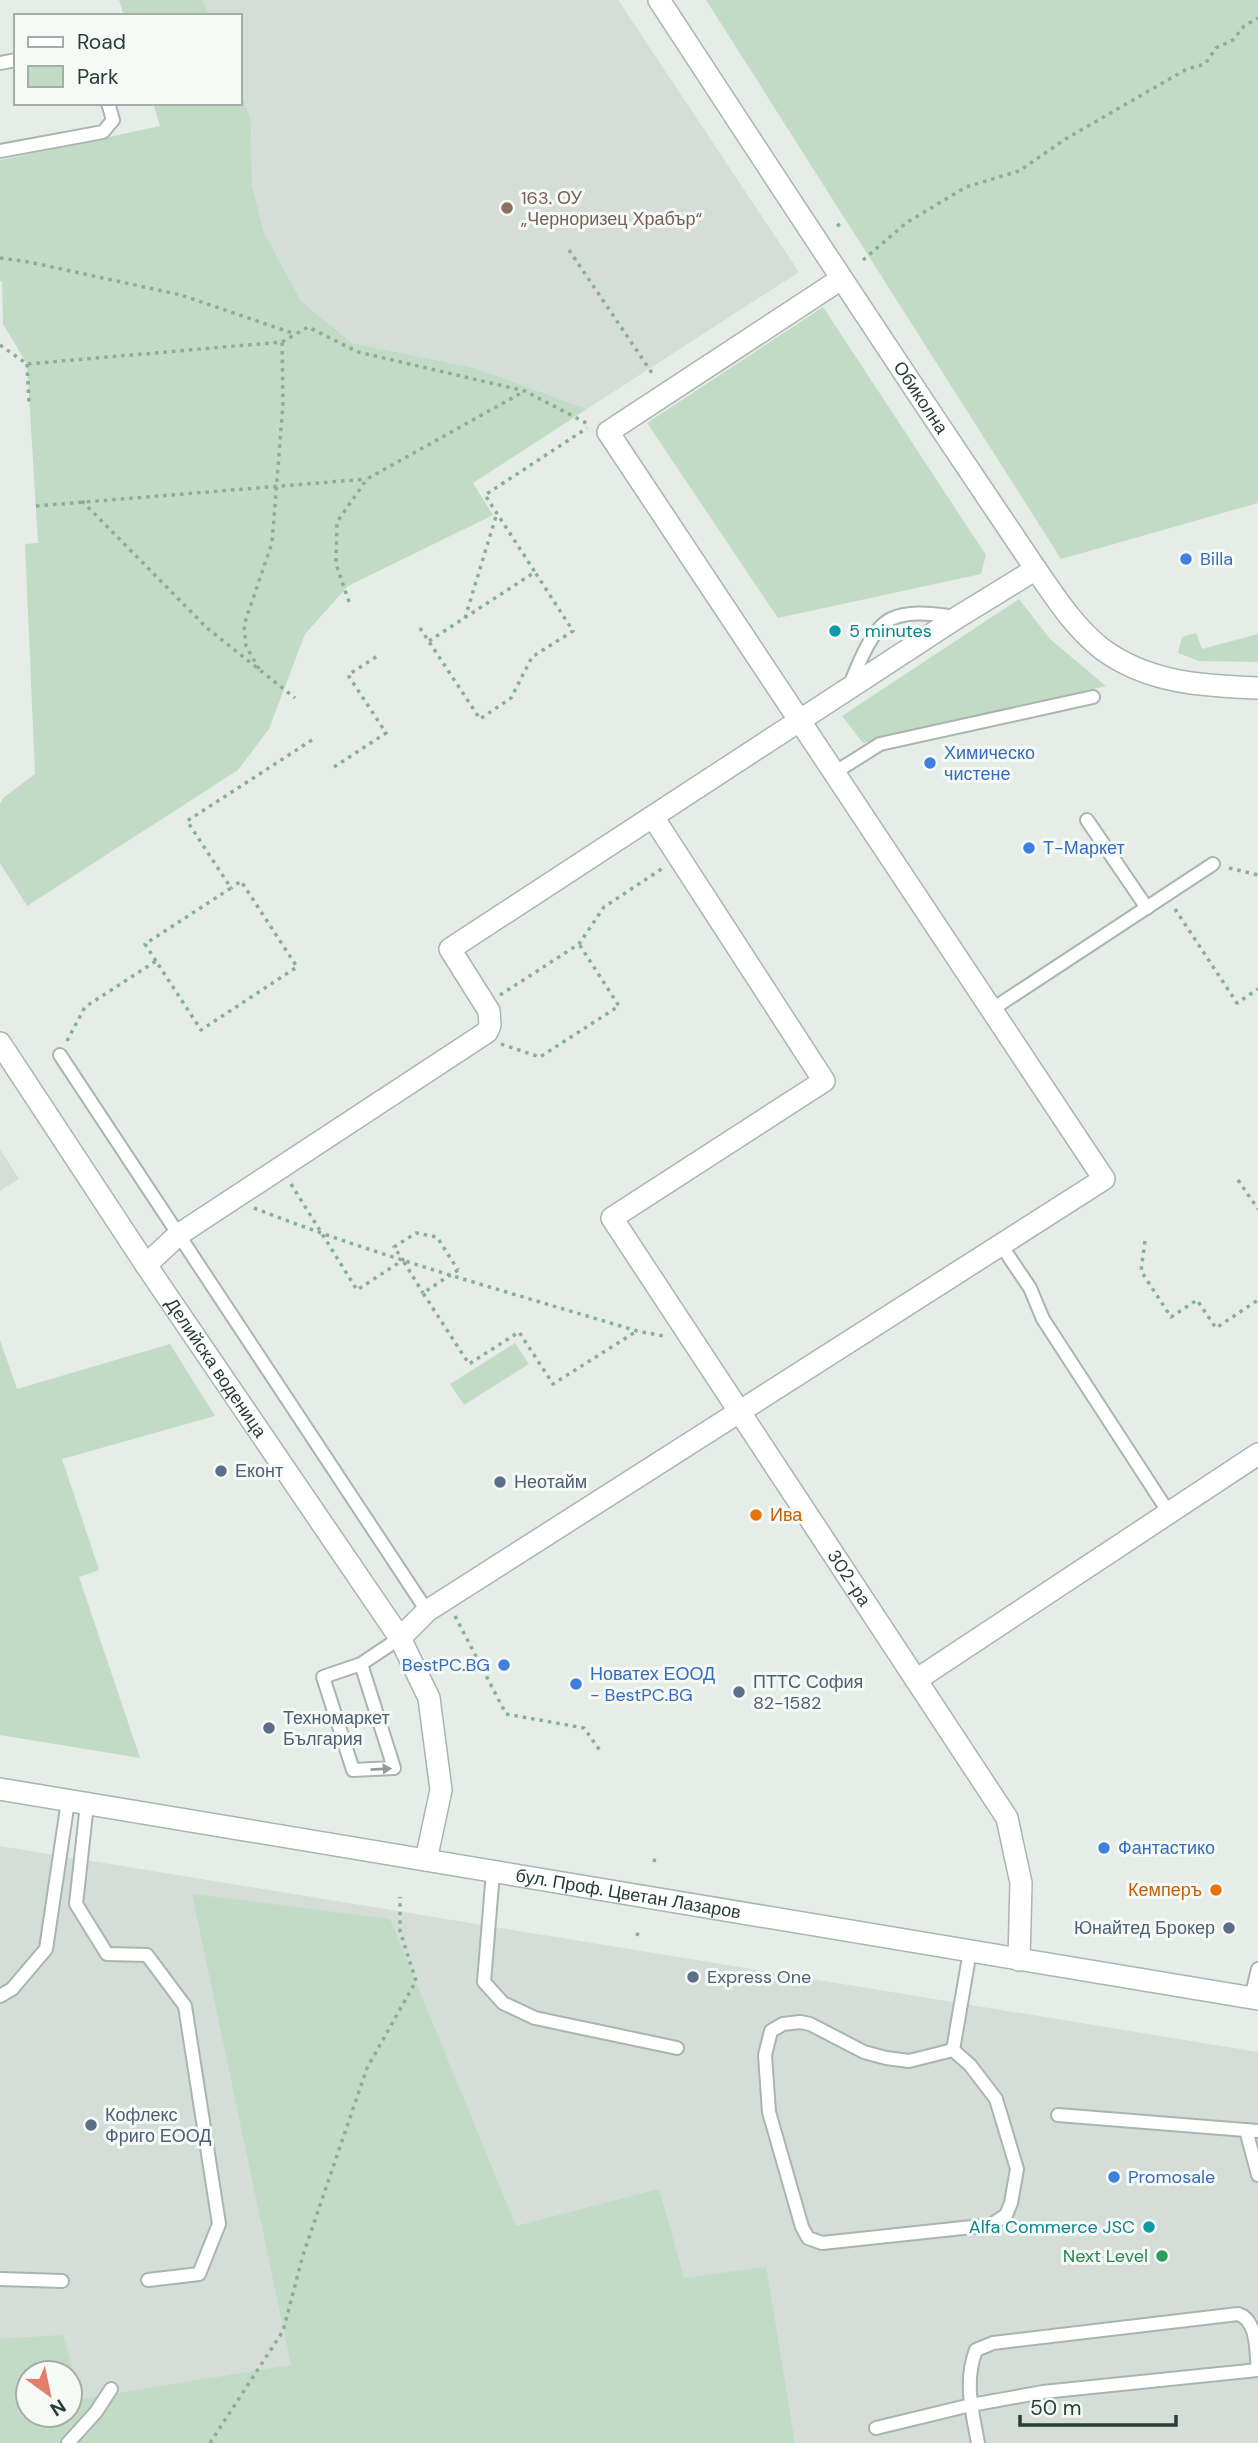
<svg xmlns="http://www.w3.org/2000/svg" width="1258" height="2443" viewBox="0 0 1258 2443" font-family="'DM Sans',sans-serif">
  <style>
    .built { fill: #d4ddd8; fill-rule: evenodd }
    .green { fill: #c1dbc5; fill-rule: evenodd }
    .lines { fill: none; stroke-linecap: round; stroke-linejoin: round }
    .service-casing { stroke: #a9b5af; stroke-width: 16 }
    .minor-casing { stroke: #a9b5af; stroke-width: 24 }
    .tertiary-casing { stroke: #a9b5af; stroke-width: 24 }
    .secondary-casing { stroke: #a5b7af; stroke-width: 24 }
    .path { stroke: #8aad9e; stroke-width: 3.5; stroke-dasharray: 3.5 5; stroke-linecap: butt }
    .service { stroke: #fff; stroke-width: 12 }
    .minor { stroke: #fff; stroke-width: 21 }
    .tertiary { stroke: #fff; stroke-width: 21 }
    .secondary { stroke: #fff; stroke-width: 21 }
    .oneway { fill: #939e9a }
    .education-dot { fill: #8d6e63; stroke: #f6faf7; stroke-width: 2.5 }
    .shop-dot { fill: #3f7fe0; stroke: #f6faf7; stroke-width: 2.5 }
    .culture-dot { fill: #0f9aa8; stroke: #f6faf7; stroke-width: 2.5 }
    .service-dot { fill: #5c6f8a; stroke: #f6faf7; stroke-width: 2.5 }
    .food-dot { fill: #e8710a; stroke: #f6faf7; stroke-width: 2.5 }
    .leisure-dot { fill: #2e9e5b; stroke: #f6faf7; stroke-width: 2.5 }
    .labels { text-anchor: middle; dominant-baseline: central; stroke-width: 6; stroke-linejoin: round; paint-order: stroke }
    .education-label { font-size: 18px; fill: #785e54; stroke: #f6faf7; text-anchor: start }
    .street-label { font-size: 18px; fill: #273d35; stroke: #f6faf7 }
    .shop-label { font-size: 18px; fill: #366cbe; stroke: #f6faf7; text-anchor: start }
    .culture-label { font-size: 18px; fill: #0d838f; stroke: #f6faf7; text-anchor: start }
    .service-label { font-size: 18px; fill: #4e5e75; stroke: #f6faf7; text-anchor: start }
    .food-label { font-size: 18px; fill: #c56008; stroke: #f6faf7; text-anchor: start }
    .leisure-label { font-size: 18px; fill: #27864d; stroke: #f6faf7; text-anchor: end }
  </style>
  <rect width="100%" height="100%" fill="#e6ede9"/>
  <g class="built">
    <path d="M202,0H618L799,272L587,409L475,368L352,343L301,301L264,232L252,185L251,120L240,89V16H210Z"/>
    <path d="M0,1149L19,1179L0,1191Z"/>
    <path d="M0,1846L1258,2052V2443H0ZM28,2373H70V2415H28Z"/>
  </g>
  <g class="green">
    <path d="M119,0H202L210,16H124Z"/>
    <path d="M706,0H1258V503L1061,559Z"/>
    <path d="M240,89L251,120L252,185L264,232L301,301L352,343L475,368L587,409L473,483L493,515L348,586L305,634L269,729L238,770L27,906L0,863V804L3,798L35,774L25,544L38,543L27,364L3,324L2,281H0V160L160,126L153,103H240Z"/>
    <path d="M823,307L986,555L981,574L778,618L647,423Z"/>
    <path d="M1019,599L1050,639L1106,686L863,743L842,716Z"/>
    <path d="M1196,633L1202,649L1258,634V662L1199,661L1178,653L1182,637Z"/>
    <path d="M0,1340L17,1389L170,1344L215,1416L62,1459L99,1570L79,1577L140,1758L0,1735Z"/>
    <path d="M515,1343L529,1364L464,1405L450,1384Z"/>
    <path d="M192,1894L390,1919L516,2226L659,2189L684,2278L766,2267L795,2443H0V2339L63,2335L81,2399L291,2365ZM28,2373H70V2415H28Z"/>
  </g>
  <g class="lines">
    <g class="service-casing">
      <g id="service">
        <path d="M0,63L16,60"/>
        <path d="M0,151L103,132L113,120L108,103"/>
        <path d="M850,685C858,665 871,629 891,619C911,609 938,615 958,617"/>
        <path d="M834,773L880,744L1093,697"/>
        <path d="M1087,820L1147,908"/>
        <path d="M991,1010L1213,864"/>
        <path d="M60,1055L427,1611"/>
        <path d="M1001,1245L1030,1288L1043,1319L1169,1513"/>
        <path d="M361,1664L394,1768L353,1770L323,1677L361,1664L400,1638"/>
        <path d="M87,1804L76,1904L107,1954L147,1955L185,2006L219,2224L199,2274L148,2280"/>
        <path d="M493,1872L484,1982L503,2003L535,2018L677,2048"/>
        <path d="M0,1996L12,1989L46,1949L68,1801"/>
        <path d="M1251,1998L1258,1969"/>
        <path d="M800,2022L810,2024L864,2052L886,2058L909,2061L953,2050L970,2065L996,2099L1017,2169L1011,2203L1006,2215L991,2225L822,2243L808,2238L802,2227L769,2112L765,2055L771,2031L783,2024Z"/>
        <path d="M953,2050L970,1951"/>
        <path d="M1058,2115L1258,2131"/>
        <path d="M1246,2130L1258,2175"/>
        <path d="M0,2279L62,2281"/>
        <path d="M876,2428L971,2405L1043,2392L1258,2370"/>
        <path d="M68,2443L96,2412L111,2389"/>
        <path d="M978,2443C972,2411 964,2381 976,2350L993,2343L1238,2314C1258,2320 1256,2352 1258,2370"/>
      </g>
    </g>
    <g class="minor-casing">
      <g id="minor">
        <path id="s1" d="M653,817L824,1081L612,1218L1007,1818L1021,1883L1019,1960"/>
        <path id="s2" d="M0,1043L146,1265L400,1638L429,1698L441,1790L426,1860"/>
        <path d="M146,1265L178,1235L487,1032L490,1025L489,1011L450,949L958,617L1036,569"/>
        <path d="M400,1638L427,1611L1104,1179L608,432L841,279"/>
        <path d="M916,1680L1258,1454"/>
      </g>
    </g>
    <g class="tertiary-casing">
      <g id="tertiary">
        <path id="s3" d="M659,0C759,153 859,306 961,458C986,495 1010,531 1035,568C1055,597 1074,627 1102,649C1148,683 1203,686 1258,688"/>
      </g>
    </g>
    <g class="secondary-casing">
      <g id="secondary">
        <path id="s4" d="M0,1789L1258,1999"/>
      </g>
    </g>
    <g class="path">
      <path d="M837,226L840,224"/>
      <path d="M569,250L654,376"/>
      <path d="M0,258L29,262L181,295L295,334"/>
      <path d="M863,260L906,223L966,187L1019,171L1067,138L1187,69L1205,64L1216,48L1233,40L1244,26L1258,18"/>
      <path d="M0,345L27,364L282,342L308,327L358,352L525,391L590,425"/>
      <path d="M27,364L29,404"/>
      <path d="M82,501L207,628L295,698"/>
      <path d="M36,506L367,479"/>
      <path d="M349,602L336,564L337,522L367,479L523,392"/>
      <path d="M465,618L497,513"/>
      <path d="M420,628L480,719L511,698L532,657L573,631L535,572"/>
      <path d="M429,641L535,572L485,495L587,428"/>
      <path d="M259,669L246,646L244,625L272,543L283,404L282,342"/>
      <path d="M334,767L386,733L348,675L379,655"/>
      <path d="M1229,868L1258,875"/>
      <path d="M1175,909L1237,1003L1258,989"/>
      <path d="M156,961L145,944L231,888L187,821L315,738"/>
      <path d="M500,995L579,944L604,907L663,868"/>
      <path d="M67,1041L85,1007L156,961L201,1030L297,967L241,881L231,888"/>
      <path d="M501,1044L540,1057L619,1006L579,944"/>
      <path d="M1238,1180L1258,1209"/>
      <path d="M291,1184L357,1290L403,1260L394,1247L416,1233L437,1237L458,1270"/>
      <path d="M254,1208C379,1257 509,1292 637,1331L664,1336"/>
      <path d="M1145,1241L1141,1271L1171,1317L1197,1300L1216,1328L1258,1300"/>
      <path d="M404,1262L423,1293"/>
      <path d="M458,1270L423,1293L469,1364L519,1332L553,1384L637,1331"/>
      <path d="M455,1616L506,1714L584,1728L601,1752"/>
      <path d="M654,1862L655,1857"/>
      <path d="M637,1936L639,1929"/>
      <path d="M210,2443L283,2331L303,2255L367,2068L416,1981L400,1931V1897"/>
    </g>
    <use href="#service" class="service"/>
    <use href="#minor" class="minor"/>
    <use href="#tertiary" class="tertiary"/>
    <use href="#secondary" class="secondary"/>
  </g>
  <defs><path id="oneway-solid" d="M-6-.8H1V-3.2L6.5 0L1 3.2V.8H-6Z" transform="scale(1.75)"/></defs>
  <use class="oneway" href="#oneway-solid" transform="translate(381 1769) rotate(-3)"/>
  <circle class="education-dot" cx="507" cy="208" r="7"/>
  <g class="shop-dot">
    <circle cx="1186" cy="559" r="7"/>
    <circle cx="930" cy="763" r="7"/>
    <circle cx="1029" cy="848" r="7"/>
    <circle cx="504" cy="1665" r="7"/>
    <circle cx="576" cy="1684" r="7"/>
    <circle cx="1104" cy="1848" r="7"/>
    <circle cx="1114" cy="2177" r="7"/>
  </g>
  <g class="culture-dot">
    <circle cx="835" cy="631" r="7"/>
    <circle cx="1149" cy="2227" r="7"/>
  </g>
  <g class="service-dot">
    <circle cx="221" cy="1471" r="7"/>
    <circle cx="500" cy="1482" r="7"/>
    <circle cx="739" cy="1692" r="7"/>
    <circle cx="269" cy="1728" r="7"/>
    <circle cx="1229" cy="1928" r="7"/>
    <circle cx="693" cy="1977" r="7"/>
    <circle cx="91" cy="2125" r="7"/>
  </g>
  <g class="food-dot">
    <circle cx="756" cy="1515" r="7"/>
    <circle cx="1216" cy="1890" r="7"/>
  </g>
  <circle class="leisure-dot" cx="1162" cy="2256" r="7"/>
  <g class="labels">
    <g class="education-label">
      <text x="521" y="198">163. ОУ<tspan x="521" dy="21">„Черноризец Храбър“</tspan></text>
    </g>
    <g class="street-label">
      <text stroke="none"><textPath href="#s3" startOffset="476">Обиколна</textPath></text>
      <text stroke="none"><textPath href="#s2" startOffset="390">Делийска воденица</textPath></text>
      <text stroke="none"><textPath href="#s1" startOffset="998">302-ра</textPath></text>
      <text stroke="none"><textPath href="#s4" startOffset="637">бул. Проф. Цветан Лазаров</textPath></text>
    </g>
    <g class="shop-label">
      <text x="1200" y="559">Billa</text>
      <text x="944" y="753">Химическо<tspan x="944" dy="21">чистене</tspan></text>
      <text x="1043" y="848">Т-Маркет</text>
      <text x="490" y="1665" text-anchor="end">BestPC.BG</text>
      <text x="590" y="1674">Новатех ЕООД<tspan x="590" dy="21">- BestPC.BG</tspan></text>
      <text x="1118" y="1848">Фантастико</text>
      <text x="1128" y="2177">Promosale</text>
    </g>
    <g class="culture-label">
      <text x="849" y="631">5 minutes</text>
      <text x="1135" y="2227" text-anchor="end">Alfa Commerce JSC</text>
    </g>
    <g class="service-label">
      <text x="235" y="1471">Еконт</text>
      <text x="514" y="1482">Неотайм</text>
      <text x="753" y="1682">ПТТС София<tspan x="753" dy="21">82-1582</tspan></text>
      <text x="283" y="1718">Техномаркет<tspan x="283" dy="21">България</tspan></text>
      <text x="1215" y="1928" text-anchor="end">Юнайтед Брокер</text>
      <text x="707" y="1977">Express One</text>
      <text x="105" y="2115">Кофлекс<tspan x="105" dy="21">Фриго ЕООД</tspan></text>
    </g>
    <g class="food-label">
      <text x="770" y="1515">Ива</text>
      <text x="1202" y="1890" text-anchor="end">Кемперъ</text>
    </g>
    <g class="leisure-label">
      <text x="1148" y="2256">Next Level</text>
    </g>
  </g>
  <rect x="14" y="14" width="228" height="91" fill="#f6faf7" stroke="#a3aea9" stroke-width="2"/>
  <rect x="28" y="37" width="35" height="10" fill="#ffffff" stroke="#a3aea9" stroke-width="2"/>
  <text x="77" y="49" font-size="21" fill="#273d35">Road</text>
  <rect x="28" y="66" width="35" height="21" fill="#c1dbc5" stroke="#a3aea9" stroke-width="2"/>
  <text x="77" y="84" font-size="21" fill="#273d35">Park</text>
  <g transform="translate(49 2394) rotate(147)"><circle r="33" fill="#f6faf7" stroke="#a3aea9" stroke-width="2"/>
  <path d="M0-5L12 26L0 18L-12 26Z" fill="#e37e6e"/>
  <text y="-10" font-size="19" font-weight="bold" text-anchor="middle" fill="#273d35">N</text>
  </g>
  <path d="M1020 2415v10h156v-10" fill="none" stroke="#273d35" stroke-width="3.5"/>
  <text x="1030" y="2415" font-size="21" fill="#273d35" stroke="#f6faf7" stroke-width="5" paint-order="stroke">50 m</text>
</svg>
